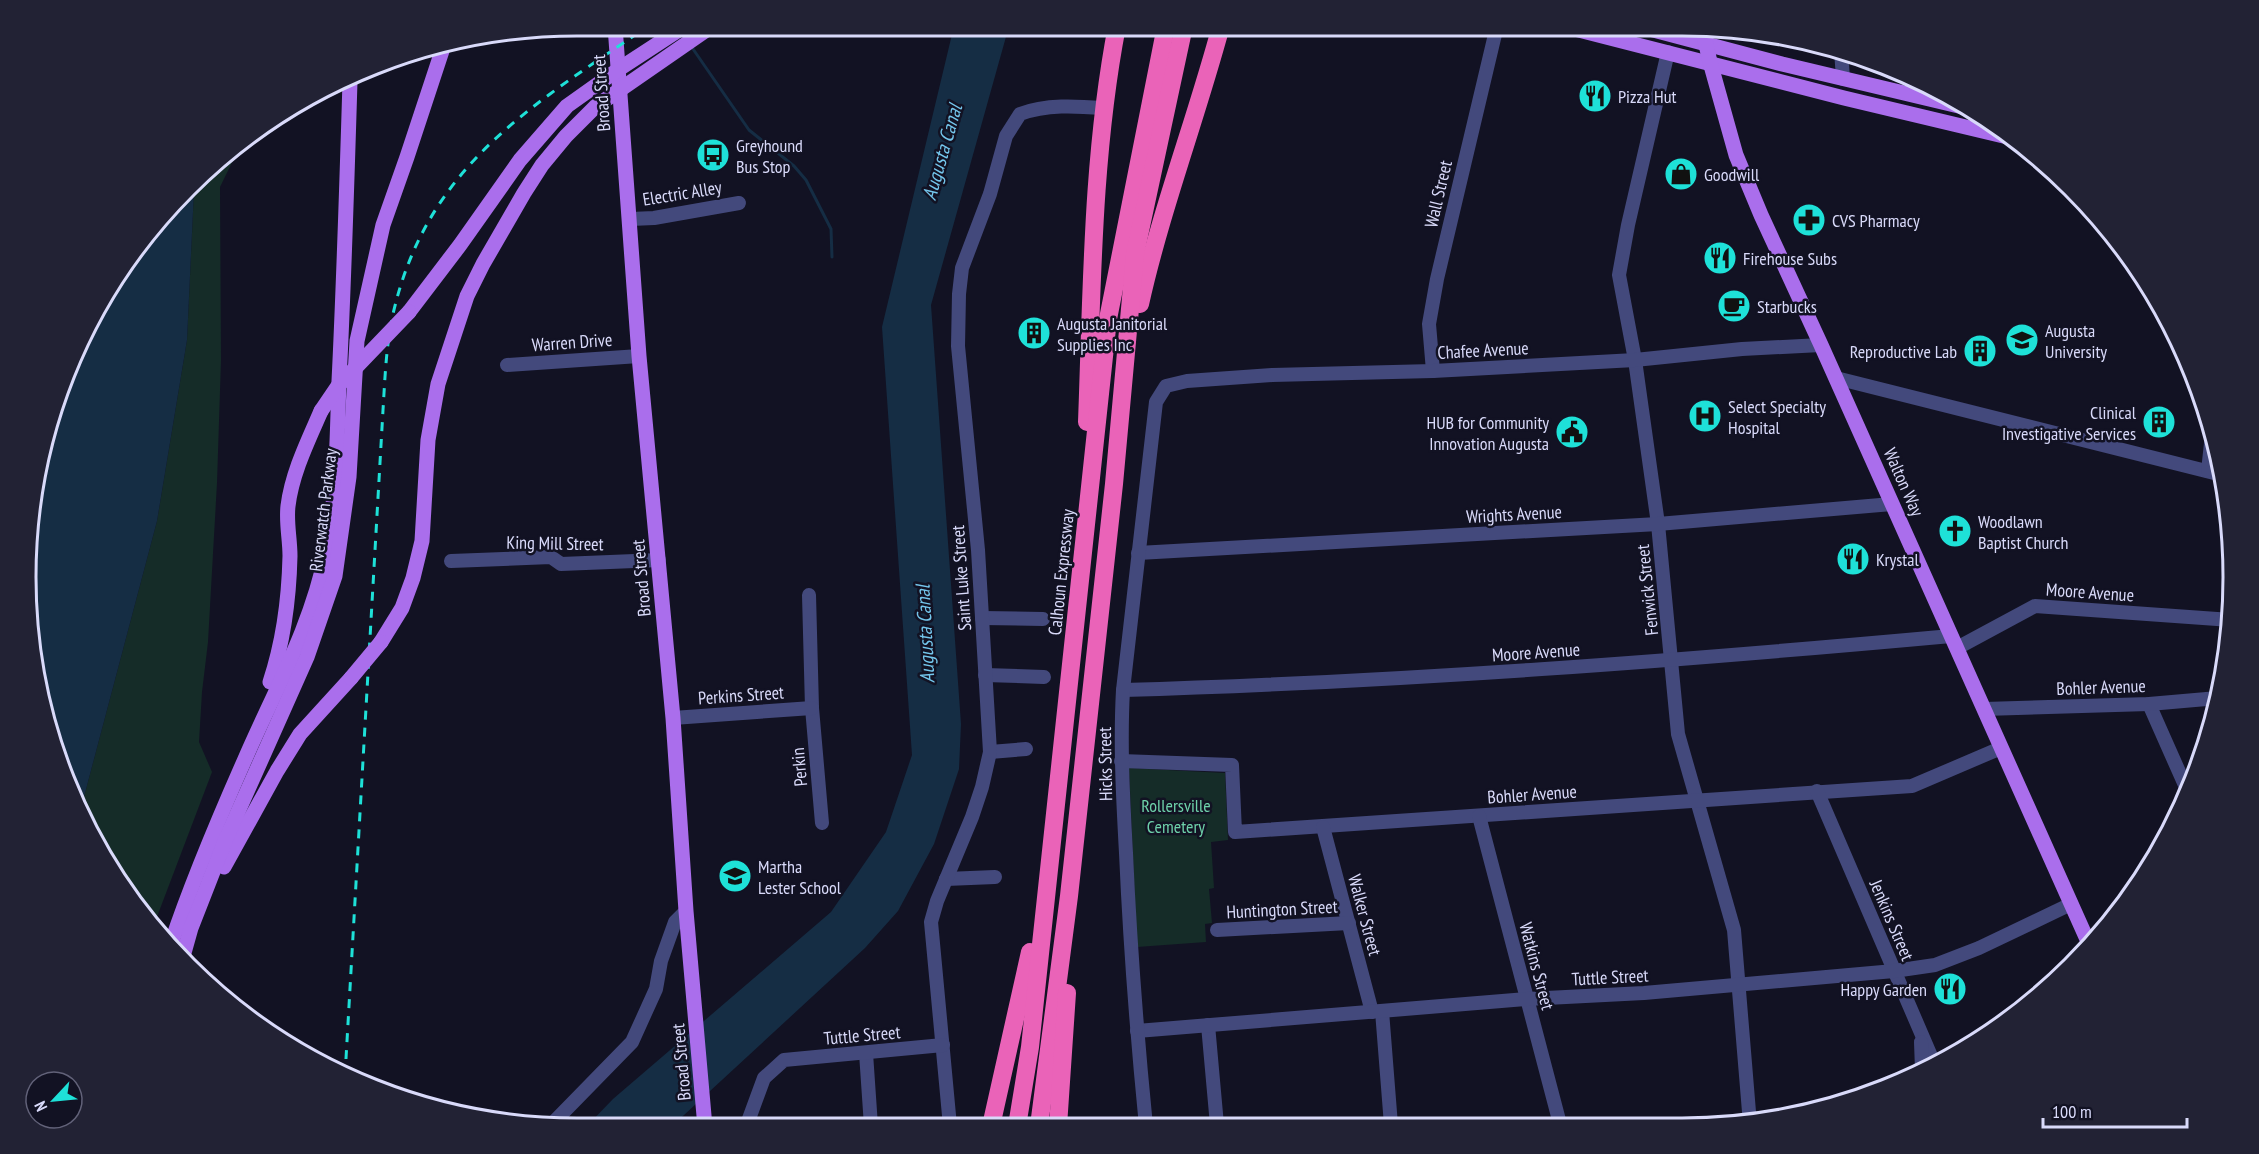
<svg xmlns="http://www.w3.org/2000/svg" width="2259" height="1154" viewBox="0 0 2259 1154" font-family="'PT Sans Narrow',sans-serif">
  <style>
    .green { fill: #152c28 }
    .water { fill: #152d44 }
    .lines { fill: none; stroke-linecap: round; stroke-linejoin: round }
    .stream { stroke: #152d44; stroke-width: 3 }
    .minor { stroke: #43497c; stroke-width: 14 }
    .major { stroke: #aa6eec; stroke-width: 15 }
    .highway { stroke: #ea63b8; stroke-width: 18 }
    .rail { stroke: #1ee1d8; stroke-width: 3; stroke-dasharray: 9 8; stroke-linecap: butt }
    .major-bridge { stroke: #aa6eec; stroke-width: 15 }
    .labels { text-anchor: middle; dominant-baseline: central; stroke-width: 5; stroke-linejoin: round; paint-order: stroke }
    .street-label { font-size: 18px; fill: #d9dafa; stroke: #121223 }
    .poi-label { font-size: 18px; fill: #d9dafa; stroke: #121223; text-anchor: start }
    .park-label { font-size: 18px; fill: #6ed1aa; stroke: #121223 }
    .water-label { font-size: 20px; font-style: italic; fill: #74c6ec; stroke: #121223 }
    .rim { fill: none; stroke: #d9dafa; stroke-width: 3 }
  </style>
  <rect width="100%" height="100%" fill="#121223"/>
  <g class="green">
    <path d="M244,138L220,187L221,360L217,483L208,642L202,692L199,742L212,772L155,922L82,821L80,812L157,521L187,340L194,190Z"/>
    <path d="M1129,768L1225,773L1228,840L1211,842L1214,888L1209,889L1212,923L1205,924L1206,942L1137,947Z"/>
  </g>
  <g class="water">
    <path d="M954,26H1009L931,305L961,724L959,769L934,844L898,911L865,948L671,1127H586L613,1099L831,912L886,832L912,755L882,327Z"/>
    <path d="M194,190L187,340L157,521L80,812L30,649L27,541L44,435L118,271Z"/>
  </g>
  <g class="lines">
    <path class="stream" d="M692,45L693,49L749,130L794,166L806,180L831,229L832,257"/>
    <g class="minor">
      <path d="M1841,50L1843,79"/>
      <path d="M1668,52L1628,225L1619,275L1635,360L1658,524L1678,734L1734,930L1750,1124"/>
      <path d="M631,219L654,218L739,203"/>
      <path d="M507,365L639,356"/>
      <path d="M1433,371L1429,324L1437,279L1497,26"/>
      <path d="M1836,378L2222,475"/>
      <path d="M2208,471L2212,434"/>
      <path d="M1138,553L1658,524L1892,504"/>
      <path d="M451,561L551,557L561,564L659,560"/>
      <path d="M809,595L812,708L822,823"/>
      <path d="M982,618L1043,619"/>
      <path d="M1957,648L2035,606L2231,620"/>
      <path d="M985,675L1044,677"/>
      <path d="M1123,690C1400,682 1676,661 1951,636"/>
      <path d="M2149,704L2188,792"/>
      <path d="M1984,709L2149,704L2218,698"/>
      <path d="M673,718L812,708"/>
      <path d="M990,752L1026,749"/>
      <path d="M1121,761L1232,765L1235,832L1912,786L2001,748"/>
      <path d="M1817,791L1934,1063"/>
      <path d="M1479,816L1560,1124"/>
      <path d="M1323,827L1372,1012"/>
      <path d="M946,879L995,877"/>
      <path d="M1217,930L1349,923"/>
      <path d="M1382,1011L1391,1125"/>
      <path d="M1208,1025L1217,1125"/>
      <path d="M1137,1031L1527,999L1644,993L1894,971L1935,965L1979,948L2071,904"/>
      <path d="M1921,1042L1922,1070"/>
      <path d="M866,1053L871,1126"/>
      <path d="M950,1126L931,922L937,901L972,817L982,787L990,752L978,550L958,346L959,294L962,268L990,194L1006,136L1020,114C1046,104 1076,106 1104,108"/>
      <path d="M1146,1126C1137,1035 1130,944 1126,853C1123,799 1120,744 1123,690L1156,402L1166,386L1187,381L1272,375L1433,371L1635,360L1742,349L1821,345"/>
      <path d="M549,1127L632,1042L656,989L661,961L675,922L686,911"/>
      <path d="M746,1127L764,1078L784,1060L943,1045"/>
    </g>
    <g class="major">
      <path d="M615,26L639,356L673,718L686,911L705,1127"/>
      <path d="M1567,27L1844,98L2016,139"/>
      <path d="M1642,27L1782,64L1967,108"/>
      <path d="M1702,27L1710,62L1736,155L1761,215L1821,345L2090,946"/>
      <path d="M409,312L460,245L520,160L567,106L619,69L685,26"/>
      <path d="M381,642L402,608L413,578L422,541L428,440L438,384L467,296L483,264L524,193L542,165L566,136L595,107L712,26"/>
      <path d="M270,682C284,640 289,599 290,556C290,539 286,522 288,506C292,473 308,441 321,411"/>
      <path d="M224,867L277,771L300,734L351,678"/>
      <path d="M171,944C192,881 218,820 245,759C274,692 312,625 326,553C337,496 337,438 339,381C344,281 347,181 350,81"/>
      <path d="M182,960L191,928L225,841L307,657L335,576L349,477L357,341L383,225L407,157L443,48"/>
    </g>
    <g class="highway">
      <path d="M1140,304C1161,210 1196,119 1221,26"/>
      <path d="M1087,422C1092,289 1092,156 1117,26"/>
      <path d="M991,1126L1030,952"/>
      <path d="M1017,1126L1030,1047L1108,319L1166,26"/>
      <path d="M1039,1126L1069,896L1114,484L1135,254L1184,26"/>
      <path d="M1058,1126L1067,993"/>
    </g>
    <path class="rail" d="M345,1076L383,410C385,378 386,346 393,314C427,165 532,106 648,26"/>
    <g class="major-bridge">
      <path d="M321,411L338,386L409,312"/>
      <path d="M351,678L381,642"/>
    </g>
  </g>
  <defs>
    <g id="restaurant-disc" transform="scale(1.725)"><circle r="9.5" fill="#1ee1d8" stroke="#121223"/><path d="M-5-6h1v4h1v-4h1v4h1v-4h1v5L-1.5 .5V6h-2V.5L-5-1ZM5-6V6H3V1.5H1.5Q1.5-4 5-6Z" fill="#111"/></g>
    <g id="bus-disc" transform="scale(1.725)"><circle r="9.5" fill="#1ee1d8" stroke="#121223"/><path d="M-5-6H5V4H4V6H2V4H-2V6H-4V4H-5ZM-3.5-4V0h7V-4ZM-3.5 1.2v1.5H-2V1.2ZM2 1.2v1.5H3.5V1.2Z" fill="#111"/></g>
    <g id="shop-disc" transform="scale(1.725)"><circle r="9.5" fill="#1ee1d8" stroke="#121223"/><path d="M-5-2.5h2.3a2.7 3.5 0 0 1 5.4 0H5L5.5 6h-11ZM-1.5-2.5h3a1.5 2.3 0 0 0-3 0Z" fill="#111"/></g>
    <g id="pharmacy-disc" transform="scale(1.725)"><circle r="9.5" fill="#1ee1d8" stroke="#121223"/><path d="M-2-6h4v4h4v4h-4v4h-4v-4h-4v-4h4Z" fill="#111"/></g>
    <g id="cafe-disc" transform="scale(1.725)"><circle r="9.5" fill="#1ee1d8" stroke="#121223"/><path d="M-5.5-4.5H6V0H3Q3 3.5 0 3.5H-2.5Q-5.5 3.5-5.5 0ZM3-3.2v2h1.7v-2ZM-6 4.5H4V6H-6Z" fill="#111"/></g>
    <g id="building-disc" transform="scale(1.725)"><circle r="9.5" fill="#1ee1d8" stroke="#121223"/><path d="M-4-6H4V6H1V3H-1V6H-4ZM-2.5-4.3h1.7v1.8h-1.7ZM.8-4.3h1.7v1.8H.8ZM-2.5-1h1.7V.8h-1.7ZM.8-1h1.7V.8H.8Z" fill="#111"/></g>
    <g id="university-disc" transform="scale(1.725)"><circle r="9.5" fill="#1ee1d8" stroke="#121223"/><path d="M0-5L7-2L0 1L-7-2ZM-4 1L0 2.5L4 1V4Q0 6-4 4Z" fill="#111"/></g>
    <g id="hospital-disc" transform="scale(1.725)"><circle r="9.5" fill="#1ee1d8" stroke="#121223"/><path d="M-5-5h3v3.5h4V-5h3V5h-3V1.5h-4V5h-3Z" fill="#111"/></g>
    <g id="civic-disc" transform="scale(1.725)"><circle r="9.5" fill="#1ee1d8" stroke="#121223"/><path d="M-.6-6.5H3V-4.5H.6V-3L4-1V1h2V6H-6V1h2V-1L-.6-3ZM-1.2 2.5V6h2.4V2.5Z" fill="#111"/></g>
    <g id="church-disc" transform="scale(1.725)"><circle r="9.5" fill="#1ee1d8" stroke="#121223"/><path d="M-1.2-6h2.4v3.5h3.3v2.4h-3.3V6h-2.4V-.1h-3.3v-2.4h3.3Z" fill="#111"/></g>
    <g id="school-disc" transform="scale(1.725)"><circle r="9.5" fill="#1ee1d8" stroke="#121223"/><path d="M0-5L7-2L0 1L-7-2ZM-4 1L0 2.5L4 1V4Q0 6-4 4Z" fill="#111"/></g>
  </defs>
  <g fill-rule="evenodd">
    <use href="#restaurant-disc" x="1595" y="96"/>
    <use href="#bus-disc" x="713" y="155"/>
    <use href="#shop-disc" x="1681" y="174"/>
    <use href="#pharmacy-disc" x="1809" y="220"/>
    <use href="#restaurant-disc" x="1720" y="258"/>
    <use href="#cafe-disc" x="1734" y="306"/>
    <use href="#building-disc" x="1034" y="333"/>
    <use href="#university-disc" x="2022" y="340"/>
    <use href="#building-disc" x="1980" y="351"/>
    <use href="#hospital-disc" x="1705" y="416"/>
    <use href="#building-disc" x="2159" y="422"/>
    <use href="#civic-disc" x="1572" y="432"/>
    <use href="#church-disc" x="1955" y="531"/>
    <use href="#restaurant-disc" x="1853" y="559"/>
    <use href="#school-disc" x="735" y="876"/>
    <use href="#restaurant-disc" x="1950" y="989"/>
  </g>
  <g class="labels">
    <g class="street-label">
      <text transform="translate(601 93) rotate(-94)">Broad Street</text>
      <text transform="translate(682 193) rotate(-9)">Electric Alley</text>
      <text transform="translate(1438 194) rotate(-77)">Wall Street</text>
      <text transform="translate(572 342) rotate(-4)">Warren Drive</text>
      <text transform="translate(1483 350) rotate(-3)">Chafee Avenue</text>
      <text transform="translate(1904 482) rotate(66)">Walton Way</text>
      <text transform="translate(323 510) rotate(-83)">Riverwatch Parkway</text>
      <text transform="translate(1514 514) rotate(-3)">Wrights Avenue</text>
      <text transform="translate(555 543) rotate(1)">King Mill Street</text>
      <text transform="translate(1061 572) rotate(-84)">Calhoun Expressway</text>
      <text transform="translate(641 578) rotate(-95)">Broad Street</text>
      <text transform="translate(961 578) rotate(-94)">Saint Luke Street</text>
      <text transform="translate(1647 590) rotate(-96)">Fenwick Street</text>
      <text transform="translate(2090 592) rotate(4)">Moore Avenue</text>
      <text transform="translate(1536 652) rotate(-4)">Moore Avenue</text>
      <text transform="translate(2101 687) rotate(-2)">Bohler Avenue</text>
      <text transform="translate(741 695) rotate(-4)">Perkins Street</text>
      <text transform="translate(1105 764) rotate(-91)">Hicks Street</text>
      <text transform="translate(799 767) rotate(-95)">Perkin</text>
      <text transform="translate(1532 794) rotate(-4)">Bohler Avenue</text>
      <text transform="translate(1282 909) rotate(-3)">Huntington Street</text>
      <text transform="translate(1365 915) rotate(75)">Walker Street</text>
      <text transform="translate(1892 920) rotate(67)">Jenkins Street</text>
      <text transform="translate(1537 966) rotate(75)">Watkins Street</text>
      <text transform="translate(1610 977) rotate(-3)">Tuttle Street</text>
      <text transform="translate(862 1035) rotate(-5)">Tuttle Street</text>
      <text transform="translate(681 1062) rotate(-95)">Broad Street</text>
    </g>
    <g class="poi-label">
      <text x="1618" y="96">Pizza Hut</text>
      <text x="736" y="145">Greyhound<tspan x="736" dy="21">Bus Stop</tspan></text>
      <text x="1704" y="174">Goodwill</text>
      <text x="1832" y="220">CVS Pharmacy</text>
      <text x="1743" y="258">Firehouse Subs</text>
      <text x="1757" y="306">Starbucks</text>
      <text x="1057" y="323">Augusta Janitorial<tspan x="1057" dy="21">Supplies Inc</tspan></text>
      <text x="2045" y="330">Augusta<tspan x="2045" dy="21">University</tspan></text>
      <text x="1957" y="351" text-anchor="end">Reproductive Lab</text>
      <text x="1728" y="406">Select Specialty<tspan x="1728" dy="21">Hospital</tspan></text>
      <text x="2136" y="412" text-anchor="end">Clinical<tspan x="2136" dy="21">Investigative Services</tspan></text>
      <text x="1549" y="422" text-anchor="end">HUB for Community<tspan x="1549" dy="21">Innovation Augusta</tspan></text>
      <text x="1978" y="521">Woodlawn<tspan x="1978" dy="21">Baptist Church</tspan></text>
      <text x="1876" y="559">Krystal</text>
      <text x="758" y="866">Martha<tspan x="758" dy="21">Lester School</tspan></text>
      <text x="1927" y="989" text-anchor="end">Happy Garden</text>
    </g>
    <g class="park-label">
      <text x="1176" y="805">Rollersville<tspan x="1176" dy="21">Cemetery</tspan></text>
    </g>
    <g class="water-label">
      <text transform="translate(942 152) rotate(-74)">Augusta Canal</text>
      <text transform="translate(925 634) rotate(-93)">Augusta Canal</text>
    </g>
  </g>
  <path d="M0 0H2259V1154H0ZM577 36H1682A541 541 0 0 1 2223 577V577A541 541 0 0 1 1682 1118H577A541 541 0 0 1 36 577V577A541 541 0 0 1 577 36Z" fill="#222234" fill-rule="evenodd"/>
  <path class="rim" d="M577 36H1682A541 541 0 0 1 2223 577V577A541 541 0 0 1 1682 1118H577A541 541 0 0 1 36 577V577A541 541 0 0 1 577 36Z"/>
  <g transform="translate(54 1100) rotate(244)"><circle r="28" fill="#121223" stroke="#626279" stroke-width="1.5"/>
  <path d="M0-4.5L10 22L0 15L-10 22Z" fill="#1ee1d8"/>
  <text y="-9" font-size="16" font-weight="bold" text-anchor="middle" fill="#d9dafa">N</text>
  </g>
  <path d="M2043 1118v9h144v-9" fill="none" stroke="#d9dafa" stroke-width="3"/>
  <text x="2052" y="1118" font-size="18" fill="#d9dafa" stroke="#121223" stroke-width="4.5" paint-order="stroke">100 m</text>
</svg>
